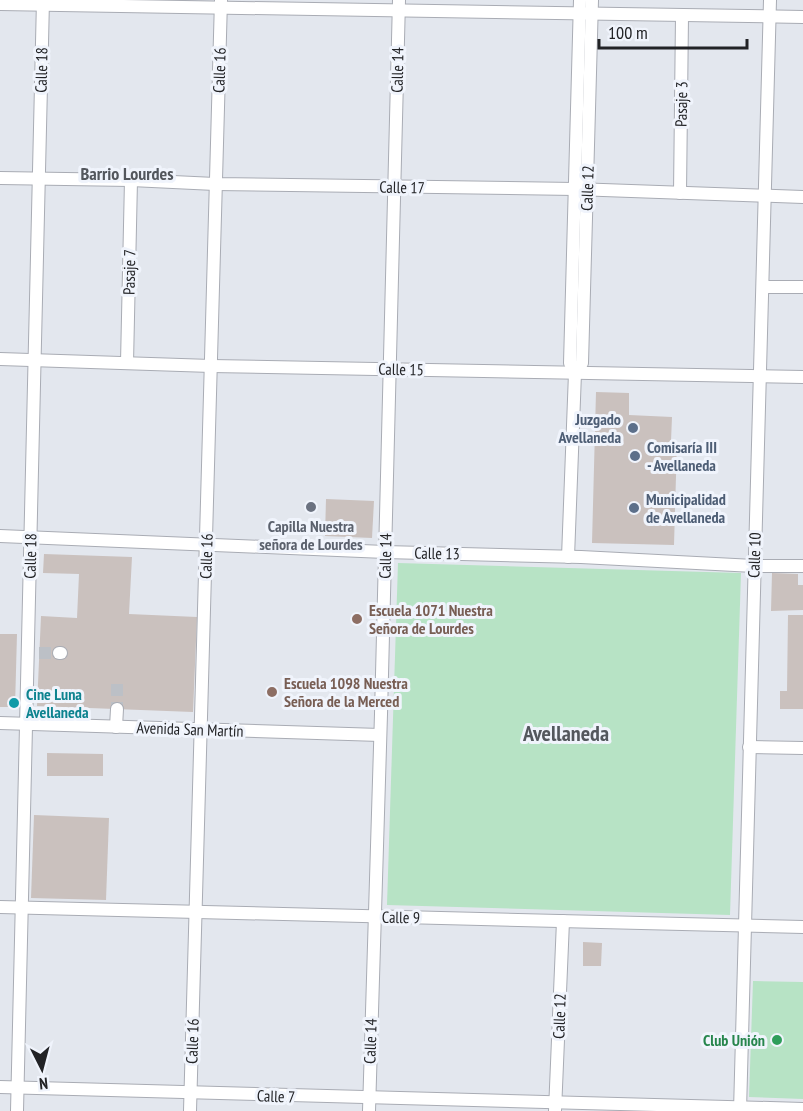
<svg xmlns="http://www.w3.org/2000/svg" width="803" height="1111" viewBox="0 0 803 1111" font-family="'PT Sans Narrow',sans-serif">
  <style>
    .green { fill: #b7e3c5 }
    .building { fill: #cac1be }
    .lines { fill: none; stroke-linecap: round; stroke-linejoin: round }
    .minor-tunnel { stroke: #bcc0c6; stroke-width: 12; stroke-dasharray: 12 6; stroke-linecap: butt }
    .minor-casing { stroke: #a9acb4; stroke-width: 14 }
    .minor { stroke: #fff; stroke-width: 12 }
    .service-dot { fill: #5c6f8a; stroke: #f0f4fc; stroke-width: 2 }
    .worship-dot { fill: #6b7280; stroke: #f0f4fc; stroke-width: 2 }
    .education-dot { fill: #8d6e63; stroke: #f0f4fc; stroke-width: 2 }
    .culture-dot { fill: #0f9aa8; stroke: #f0f4fc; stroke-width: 2 }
    .leisure-dot { fill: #2e9e5b; stroke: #f0f4fc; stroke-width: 2 }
    .labels { text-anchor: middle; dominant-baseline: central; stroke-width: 6; stroke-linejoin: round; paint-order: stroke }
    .street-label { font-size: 16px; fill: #222326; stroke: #f0f4fc }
    .service-label { font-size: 16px; font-weight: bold; fill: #4e5e75; stroke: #f0f4fc; text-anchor: start }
    .worship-label { font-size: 16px; font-weight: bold; fill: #5b616d; stroke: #f0f4fc }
    .education-label { font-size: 16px; font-weight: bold; fill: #785e54; stroke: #f0f4fc; text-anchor: start }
    .culture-label { font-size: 16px; font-weight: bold; fill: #0d838f; stroke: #f0f4fc; text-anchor: start }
    .leisure-label { font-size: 16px; font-weight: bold; fill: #27864d; stroke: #f0f4fc; text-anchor: end }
    .neighbourhood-label { font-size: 18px; font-weight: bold; fill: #53575d; stroke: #f0f4fc }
    .district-label { font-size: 22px; font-weight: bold; fill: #53575d; stroke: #f0f4fc }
  </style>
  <rect width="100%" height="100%" fill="#e3e7ee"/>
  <g class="green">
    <path d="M398,563L741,573L730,915L387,905Z"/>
    <path d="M753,981L803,982V1099L749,1097Z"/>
  </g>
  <g class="building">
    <path d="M596,392L629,393V415L672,417L671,441L677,442L674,545L592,543Z"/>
    <path d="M326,499L374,501L372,538L325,536Z"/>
    <path d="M44,554L132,557L129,614L197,617L193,712L37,706L41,616L77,618L79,574L43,573Z"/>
    <path d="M772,573L798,574V585H803V610L771,611Z"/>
    <path d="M788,615H803V709H780V691H787Z"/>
    <path d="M0,634H17L15,707H0Z"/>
    <path d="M47,753L103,754V776H47Z"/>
    <path d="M34,815L109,818L106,900L31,898Z"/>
    <path d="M583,942L602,943L601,966H583Z"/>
  </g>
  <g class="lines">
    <g class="minor-tunnel">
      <path d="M39,653H59"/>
      <path d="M117,684V709"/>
    </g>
    <g class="minor-casing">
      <g id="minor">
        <path d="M0,4L803,17"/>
        <path d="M0,178L131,180L215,184L575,189L803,197"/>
        <path d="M680,193L682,16"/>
        <path d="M763,287H803"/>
        <path d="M0,359L211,366L803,377"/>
        <path d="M127,363L131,180"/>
        <path d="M575,373L582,363L592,0"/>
        <path d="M0,536L385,552L581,557L754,566H803"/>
        <path d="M568,557L575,373L570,363L580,0"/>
        <path d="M59,653H61"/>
        <path d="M0,723L380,735"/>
        <path d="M116,727L117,709"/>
        <path d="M749,747L803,748"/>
        <path d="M0,907L803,927"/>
        <path d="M0,1087L803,1109"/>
        <path d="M17,1111L43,0"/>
        <path d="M190,1111L221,0"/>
        <path d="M369,1111L381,714L399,0"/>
        <path d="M555,1111L563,921"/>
        <path d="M740,1111L770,0"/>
      </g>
    </g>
    <use href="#minor" class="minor"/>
  </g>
  <g class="service-dot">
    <circle cx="633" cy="428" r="6"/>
    <circle cx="635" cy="456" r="6"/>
    <circle cx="634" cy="508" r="6"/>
  </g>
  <circle class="worship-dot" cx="311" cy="507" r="6"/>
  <g class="education-dot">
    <circle cx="357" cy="619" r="6"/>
    <circle cx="272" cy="692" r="6"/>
  </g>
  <circle class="culture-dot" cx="14" cy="703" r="6"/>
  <circle class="leisure-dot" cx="777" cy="1040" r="6"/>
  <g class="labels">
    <g class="street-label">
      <text transform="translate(41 70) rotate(-89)">Calle 18</text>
      <text transform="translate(219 70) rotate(-88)">Calle 16</text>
      <text transform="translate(397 70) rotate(-89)">Calle 14</text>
      <text transform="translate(681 104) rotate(-89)">Pasaje 3</text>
      <text transform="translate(402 187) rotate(1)">Calle 17</text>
      <text transform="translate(587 188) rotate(-88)">Calle 12</text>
      <text transform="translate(129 272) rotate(-89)">Pasaje 7</text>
      <text transform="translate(401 369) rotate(1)">Calle 15</text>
      <text transform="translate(437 553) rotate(1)">Calle 13</text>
      <text transform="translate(754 555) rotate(-88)">Calle 10</text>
      <text transform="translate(30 556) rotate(-89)">Calle 18</text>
      <text transform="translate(206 556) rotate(-88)">Calle 16</text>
      <text transform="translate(385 556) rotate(-89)">Calle 14</text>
      <text transform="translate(190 729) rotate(2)">Avenida San Martín</text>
      <text transform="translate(401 917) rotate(1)">Calle 9</text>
      <text transform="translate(559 1016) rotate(-88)">Calle 12</text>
      <text transform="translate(192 1041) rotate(-88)">Calle 16</text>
      <text transform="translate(370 1041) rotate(-88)">Calle 14</text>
      <text transform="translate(276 1096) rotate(2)">Calle 7</text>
    </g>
    <g class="service-label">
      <text x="621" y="419" text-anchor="end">Juzgado<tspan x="621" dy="18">Avellaneda</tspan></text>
      <text x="647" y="447">Comisaría III<tspan x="647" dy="18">- Avellaneda</tspan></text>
      <text x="646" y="499">Municipalidad<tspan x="646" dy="18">de Avellaneda</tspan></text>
    </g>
    <g class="worship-label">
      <text x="311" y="526">Capilla Nuestra<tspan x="311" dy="18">señora de Lourdes</tspan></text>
    </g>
    <g class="education-label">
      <text x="369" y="610">Escuela 1071 Nuestra<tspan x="369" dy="18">Señora de Lourdes</tspan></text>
      <text x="284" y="683">Escuela 1098 Nuestra<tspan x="284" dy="18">Señora de la Merced</tspan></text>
    </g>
    <g class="culture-label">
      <text x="26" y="694">Cine Luna<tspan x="26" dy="18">Avellaneda</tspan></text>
    </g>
    <g class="leisure-label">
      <text x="765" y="1040">Club Unión</text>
    </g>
    <g class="neighbourhood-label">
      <text x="127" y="173">Barrio Lourdes</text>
    </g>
    <g class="district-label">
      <text x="566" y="733">Avellaneda</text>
    </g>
  </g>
  <g transform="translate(42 1069) rotate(174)" stroke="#f0f4fc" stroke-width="4.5" paint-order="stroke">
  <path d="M0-4.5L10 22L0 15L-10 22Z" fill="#222326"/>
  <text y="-9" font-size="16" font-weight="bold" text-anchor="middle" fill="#222326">N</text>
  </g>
  <path d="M599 39v9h148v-9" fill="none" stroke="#222326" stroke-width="3"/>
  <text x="608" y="39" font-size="18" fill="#222326" stroke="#f0f4fc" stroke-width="4.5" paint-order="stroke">100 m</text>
</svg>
